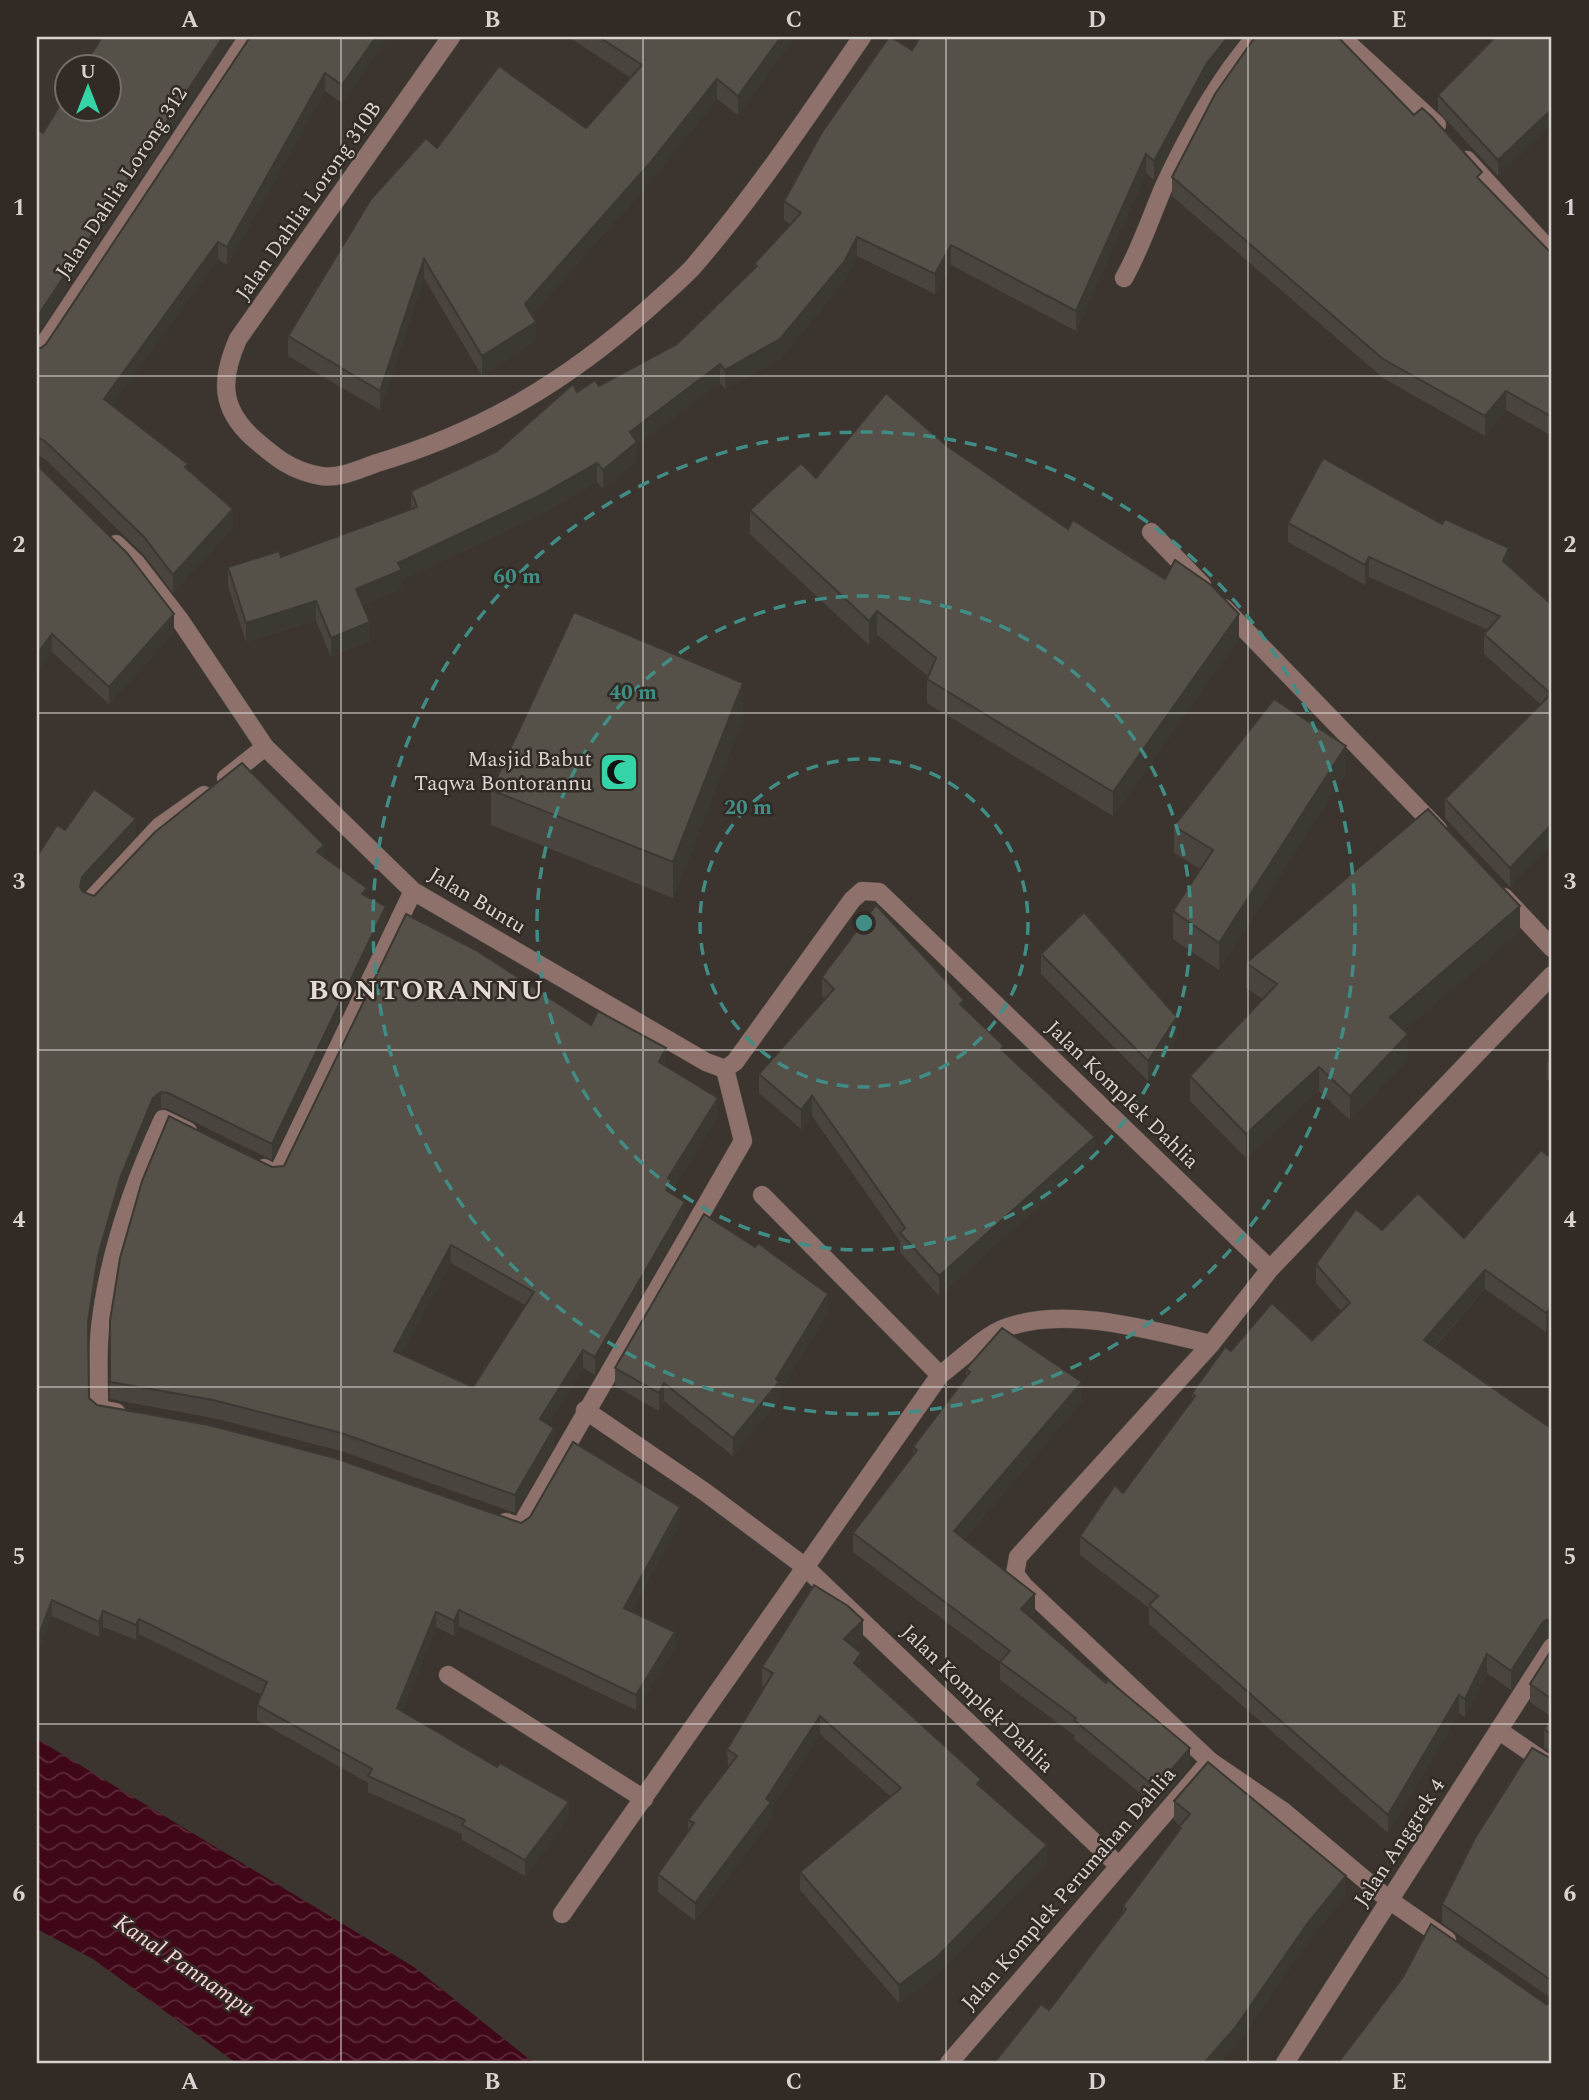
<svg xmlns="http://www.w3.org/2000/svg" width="1589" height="2100" viewBox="0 0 1589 2100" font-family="Spectral,serif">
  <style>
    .water { fill: url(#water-waves) }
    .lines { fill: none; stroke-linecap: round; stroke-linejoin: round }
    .minor-casing { stroke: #57514c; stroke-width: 19 }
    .minor { stroke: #8e716b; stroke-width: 18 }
    .wall { fill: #49453e; fill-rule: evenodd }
    .shaded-wall { fill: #3c3832 }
    .building { fill: #555048; stroke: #3c3832; stroke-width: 2; fill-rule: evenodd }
    .grid { fill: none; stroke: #d8d3d0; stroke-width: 2; stroke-opacity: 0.55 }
    .ring { fill: none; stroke: #418d86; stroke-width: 3.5; stroke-dasharray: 12 9 }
    .labels { text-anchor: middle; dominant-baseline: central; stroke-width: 5; stroke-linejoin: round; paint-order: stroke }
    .street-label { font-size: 21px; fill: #d8d3d0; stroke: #312a25 }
    .poi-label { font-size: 21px; fill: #d8d3d0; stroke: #312a25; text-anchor: end }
    .water-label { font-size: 23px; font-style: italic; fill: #fdd4d9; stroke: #312a25 }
    .district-label { font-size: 28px; font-weight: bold; letter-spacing: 2px; fill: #e6dcd6; stroke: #312a25 }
    .centre { fill: #418d86; stroke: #312a25; stroke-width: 3.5 }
    .ring-label { font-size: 21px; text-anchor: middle; font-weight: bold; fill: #418d86; stroke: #312a25; stroke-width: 5; stroke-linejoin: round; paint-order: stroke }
    .neatline { fill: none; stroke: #d8d3d0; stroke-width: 2.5 }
    .grid-label { font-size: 23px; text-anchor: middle; font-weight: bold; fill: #d8d3d0 }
  </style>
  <defs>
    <pattern id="water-waves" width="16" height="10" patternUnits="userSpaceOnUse" patternTransform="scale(1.75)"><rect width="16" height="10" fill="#400718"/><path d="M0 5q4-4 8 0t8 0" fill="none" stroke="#5b2a39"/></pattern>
  </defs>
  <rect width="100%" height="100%" fill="#3b342f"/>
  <path class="water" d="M37,1739L414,1967L534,2063H236L93,1959L37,1929Z"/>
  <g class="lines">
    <g class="minor-casing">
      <g id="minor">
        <path d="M451,37L238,339C221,378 219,407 253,438C275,457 291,471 321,476C339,479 360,469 377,463C484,431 567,381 650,307C664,294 680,281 693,267C755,195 808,116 862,37"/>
        <path d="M1341,37L1437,125"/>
        <path d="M1467,160L1552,253"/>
        <path d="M1124,278C1141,248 1151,216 1165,184C1189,133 1218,80 1255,37"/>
        <path d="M37,355L248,37"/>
        <path d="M1151,532L1202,585"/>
        <path d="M116,544L136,563L180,620L265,747L413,891L706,1062L725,1069L735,1062L852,900L862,891L879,892L1270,1269"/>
        <path d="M1224,608L1438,829"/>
        <path d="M226,778L265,747"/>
        <path d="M1504,897L1552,948"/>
        <path d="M91,900L160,826L204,795"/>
        <path d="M264,1168L277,1175L413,891"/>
        <path d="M762,1195L940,1375"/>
        <path d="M585,1410L705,1492L804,1566L1118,1865"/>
        <path d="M116,1412L99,1409C99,1382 97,1355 100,1328C108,1255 132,1186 163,1119L188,1131"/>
        <path d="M506,1522L520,1527L743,1141L725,1069"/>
        <path d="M448,1675L644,1799"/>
        <path d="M1501,1732L1552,1767"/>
        <path d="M1210,1761L1283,1811L1389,1900L1447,1940"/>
        <path d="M562,1914L940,1375C958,1362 985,1335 1005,1328C1066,1305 1149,1330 1211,1344"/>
        <path d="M949,2063L1210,1761L1024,1586L1015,1574L1018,1557L1211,1344L1270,1269L1552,975"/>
        <path d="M1285,2063L1552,1647"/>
      </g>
    </g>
    <use href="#minor" class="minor"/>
  </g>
  <g class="wall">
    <path d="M250,37H388L342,103L325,91L227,265L218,259L112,405L188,469L233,527L173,593L144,555L45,459L39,456L37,457L41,348L46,344Z"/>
    <path d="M569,37H795L738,115L717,99L649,183L532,315L536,341L482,376L424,278L380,410L288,356V336L437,148L586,128L631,78Z"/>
    <path d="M1552,37L1498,176L1438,111V95Z"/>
    <path d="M912,50L1207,83L1154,180L1146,173L1076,331L951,265L935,294L857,256L844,282L780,359L725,389L720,383L637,445V461L603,489L597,482L541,515L402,580V589L363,605L370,641L331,657L316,621L246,642L228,586V567L281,557L411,509V491L496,452L577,392L599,386L677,344L754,270V264L790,224L784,220V201Z"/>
    <path d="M1414,115L1482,182L1552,254V436L1506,410L1485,436L1383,378L1172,196V177Z"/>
    <path d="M947,446L1068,529L1239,638L1113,816L927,703V679L928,676L877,635L869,645L750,534V510L816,478Z"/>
    <path d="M37,465L174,632L109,704L52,652Z"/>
    <path d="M1288,523L1509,566L1552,605V843L1510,887L1445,818V799L1540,704L1484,654V634L1488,630L1369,577L1365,585L1288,542Z"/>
    <path d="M743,719L673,898L491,825V790Z"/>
    <path d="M1346,773L1219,970L1173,939V911L1200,869L1174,853V826Z"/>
    <path d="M65,830L136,835L83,892L94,896L324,857L367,897L386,922L272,1160L168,1109L161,1108L153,1114L121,1192L98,1272L88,1336L89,1398L97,1405L521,1523L680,1522L631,1611L675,1648L636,1710L459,1626L454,1636L436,1627L402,1711L569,1817L525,1876L462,1840V1834L368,1792V1783L257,1720V1705L262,1695L139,1634L136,1640L103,1627L99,1637L52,1616L37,1656V854L38,855Z"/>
    <path d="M1520,931L1404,1030L1408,1059L1350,1120L1319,1091L1246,1158L1190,1101V1076L1263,999L1246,988V963Z"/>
    <path d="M1041,954L1177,1037L1148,1081L1041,974Z"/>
    <path d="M822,977L964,1008L1004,1051L1095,1156L939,1296L900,1252V1241L812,1116L801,1129L759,1093V1074L825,999L822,996Z"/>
    <path d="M591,1025L666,1066L718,1116L672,1190V1194L685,1219L595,1375L583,1368L548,1424L554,1446L515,1513L341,1451L213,1418L110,1399V1321L272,1167L284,1166ZM451,1263L525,1305L473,1387L401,1355Z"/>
    <path d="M1552,1055V1085L1547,1079V1059Z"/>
    <path d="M1552,1159V1327L1551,1326L1546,1332L1485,1289L1435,1347L1552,1429V1636L1543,1640L1511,1690L1487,1673L1465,1717L1459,1713L1388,1833L1149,1624V1608L1080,1555V1536L1123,1493L1192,1401V1393L1231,1351L1312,1340L1341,1311L1316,1283V1264L1382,1230L1464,1238Z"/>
    <path d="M828,1312L779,1393V1400L733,1456L664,1401L659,1411L615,1386V1368Z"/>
    <path d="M966,1369L1082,1401L964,1539L1035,1612L1030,1617L1190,1766L1156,1806L1074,1739V1735L1000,1680V1662L853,1552V1533L913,1455V1447L966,1377Z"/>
    <path d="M863,1638L854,1647L861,1669L981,1787L1047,1863L937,1975L899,2003L800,1890V1872L890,1796L820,1734L771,1809V1820L695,1921L658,1892V1874L688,1831V1820L728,1768L727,1749L765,1687L762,1685V1667Z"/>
    <path d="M1552,1649V1753L1544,1748V1729L1552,1717L1530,1702V1684Z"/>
    <path d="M1552,1759V1999L1442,1923V1904Z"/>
    <path d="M1174,1801L1346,1895L1307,1943L1235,2047L1049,2010L1123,1914V1906L1179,1831L1180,1826L1174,1820Z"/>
  </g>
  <g class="shaded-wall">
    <path d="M223,37H235L37,335V317Z"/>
    <path d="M376,37H388L342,103V85Z"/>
    <path d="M781,37H795L738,115V96Z"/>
    <path d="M1228,37H1243L1207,83L1154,180V161L1207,63Z"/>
    <path d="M325,73V91L227,265V247Z"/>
    <path d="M717,79V99L649,183L525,323V304Z"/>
    <path d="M1552,109V125L1498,176V160Z"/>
    <path d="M1146,154V173L1076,331V311Z"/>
    <path d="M857,237V256L844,282L780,359L725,389V370Z"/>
    <path d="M218,242V259L104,417V399Z"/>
    <path d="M951,245V265L935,294V274Z"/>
    <path d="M424,259V278L380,410V391Z"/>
    <path d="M536,322V341L482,376V356Z"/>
    <path d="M720,364V383L637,445V461L603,489V470L630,432Z"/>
    <path d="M1506,391V410L1485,436V416Z"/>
    <path d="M39,438V456L37,457V439Z"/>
    <path d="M597,463V482L541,515L402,580V589L356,608V589L398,563Z"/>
    <path d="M233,509V527L173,593V575Z"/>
    <path d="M1509,548V568L1503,561Z"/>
    <path d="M1369,557V577L1365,585V565Z"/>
    <path d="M316,601V621L246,642V623Z"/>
    <path d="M877,611V635L869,645V621Z"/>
    <path d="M174,614V632L109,704V687Z"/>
    <path d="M1239,614V638L1113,816V792Z"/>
    <path d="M370,622V641L331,657V638Z"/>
    <path d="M52,634V652L37,672V654Z"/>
    <path d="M743,683V719L673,898V862Z"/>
    <path d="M1346,746V773L1219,970V943Z"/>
    <path d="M136,819V835L82,893L80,887L82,877Z"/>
    <path d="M1552,824V843L1510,887V868Z"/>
    <path d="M324,845V861L317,852Z"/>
    <path d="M386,906V922L272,1160V1144Z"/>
    <path d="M1520,906V931L1390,1042V1017Z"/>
    <path d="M1177,1017V1037L1148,1081V1061Z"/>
    <path d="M1408,1034V1059L1350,1120V1096Z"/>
    <path d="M666,1048V1066L659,1062Z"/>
    <path d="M1319,1067V1091L1246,1158V1134Z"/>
    <path d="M161,1092V1108L153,1114L121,1192L98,1272L88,1338V1322L98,1256L121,1176L153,1098Z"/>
    <path d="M812,1096V1116L801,1129V1110Z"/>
    <path d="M718,1098V1116L672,1190V1198L666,1190L668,1178Z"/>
    <path d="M1095,1137V1156L939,1296V1276Z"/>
    <path d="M685,1202V1219L595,1375V1357Z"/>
    <path d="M451,1245V1263L394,1369V1351Z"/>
    <path d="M1485,1270V1289L1424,1358V1340Z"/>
    <path d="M828,1294V1312L779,1393V1400L733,1456V1438L776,1379Z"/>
    <path d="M1551,1307V1326L1546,1332V1313Z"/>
    <path d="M583,1350V1368L540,1437V1419Z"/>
    <path d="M1082,1382V1401L954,1550V1531Z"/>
    <path d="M664,1383V1401L659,1411V1393Z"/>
    <path d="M554,1428V1446L515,1513V1495Z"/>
    <path d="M680,1507V1522L624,1623V1608Z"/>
    <path d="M1035,1594V1612L1021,1628V1609Z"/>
    <path d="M52,1600V1616L37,1656V1641Z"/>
    <path d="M459,1610V1626L454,1636V1621Z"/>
    <path d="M103,1611V1627L99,1637V1622Z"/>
    <path d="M436,1612V1627L397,1724V1708Z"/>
    <path d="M1552,1617V1636L1543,1640L1511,1690V1671L1543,1622Z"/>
    <path d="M139,1619V1634L136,1640V1625Z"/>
    <path d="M863,1620V1638L844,1657V1639Z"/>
    <path d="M675,1632V1648L636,1710V1695Z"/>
    <path d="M861,1653V1671L854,1663Z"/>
    <path d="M1487,1654V1673L1465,1717V1699Z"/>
    <path d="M1459,1695V1713L1388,1833V1815Z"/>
    <path d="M820,1716V1734L771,1809V1820L695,1921V1903Z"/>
    <path d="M1190,1748V1766L1156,1806V1788Z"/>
    <path d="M569,1802V1817L525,1876V1860Z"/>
    <path d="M1047,1845V1863L937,1975L899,2003V1985Z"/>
    <path d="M1346,1876V1895L1307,1943L1235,2047L1221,2063H1204L1307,1924Z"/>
  </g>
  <g class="building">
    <path d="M102,37H223L37,317V129L43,133L66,95V108H108V66H84Z"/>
    <path d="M250,37H376L342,85L325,73L227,247L218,242L104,399L188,464L185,467L233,509L173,575L144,537L45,441L39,438L37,439V348H41L46,344Z"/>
    <path d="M599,37H781L738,96L717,79L649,164L525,304L536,322L482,356L424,259L380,391L288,336L371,199L426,138L437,148L499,66L586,128L642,65Z"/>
    <path d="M889,37H891L912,50L920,37H1228L1207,63L1154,161L1146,154L1076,311L951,245L935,274L857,237L844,262L780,339L725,370L720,364L630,432L637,442L603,470L597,463L541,495L398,563L402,570L356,589L370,622L331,638L316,601L246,623L228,567L279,551L281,557L417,507L411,491L496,452L573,384L577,392L595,380L599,386L677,344L757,266L754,264L801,213L784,201L822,132Z"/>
    <path d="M1255,37H1338L1414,115L1422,108L1432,117L1482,172L1477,177L1552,254V417L1506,391L1485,416L1383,359L1172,177L1215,94Z"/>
    <path d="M1495,37H1552V109L1498,160L1438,95Z"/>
    <path d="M886,393L947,446L1068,529L1073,520L1165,579L1175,560L1211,585L1239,614L1113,792L927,679L936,658L877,611L869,621L750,510L801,463L816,478Z"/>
    <path d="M1323,458L1442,524L1445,519L1509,548L1503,561L1552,605V824L1510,868L1445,799L1551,694L1484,634L1500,616L1369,557L1365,565L1288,523Z"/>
    <path d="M37,465L127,553L174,614L109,687L52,634L37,654Z"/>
    <path d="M574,612L743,683L673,862L491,790Z"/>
    <path d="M1274,699L1346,746L1219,943L1173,911L1213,850L1174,826Z"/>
    <path d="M242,763L324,845L317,852L367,888L362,894L386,906L272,1144L168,1093L161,1092L153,1098L121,1176L98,1256L88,1322L89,1398L97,1405L209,1425L335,1458L521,1523L530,1517L573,1442L680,1507L624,1608L675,1632L636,1695L459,1610L454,1621L436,1612L397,1708L497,1767L500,1763L569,1802L525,1860L462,1825L465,1820L368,1776L372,1769L257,1705L267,1682L139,1619L136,1625L103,1611L99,1622L52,1600L37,1640V854L38,855L57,825L65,830L94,789L136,819L82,877L80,887L83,892L94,896L155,832Z"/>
    <path d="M1428,809L1520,906L1390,1017L1408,1034L1350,1096L1319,1067L1246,1134L1190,1076L1277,984L1246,963Z"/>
    <path d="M876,905L964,1000L960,1004L1004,1046L1001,1049L1095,1137L939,1276L900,1233L905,1228L812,1096L801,1110L759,1074L834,989L822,977Z"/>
    <path d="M1084,912L1177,1017L1148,1061L1041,954Z"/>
    <path d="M406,914L476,950L591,1025L598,1011L666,1048L659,1062L718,1098L668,1178L672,1180L666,1190L685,1202L595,1357L583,1350L540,1419L554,1428L515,1495L341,1433L213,1400L110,1382V1321L120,1258L142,1181L169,1116L272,1167L284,1166ZM451,1245L534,1292L473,1387L394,1351Z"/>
    <path d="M1552,1055V1065L1547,1059Z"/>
    <path d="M1541,1150L1552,1159V1308L1551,1307L1546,1313L1485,1270L1424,1340L1552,1429V1617L1543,1622L1511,1671L1487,1654L1465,1699L1459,1695L1388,1815L1149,1605L1158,1596L1080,1536L1115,1485L1123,1493L1195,1396L1192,1393L1225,1347L1231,1351L1272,1303L1312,1340L1350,1303L1316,1264L1356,1209L1382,1230L1418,1193L1464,1238Z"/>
    <path d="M704,1214L755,1247L758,1243L828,1294L776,1379L779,1382L733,1438L664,1383L659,1393L615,1368Z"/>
    <path d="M1002,1328L1082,1382L954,1531L1035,1594L1021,1609L1106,1683L1108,1680L1190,1748L1156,1788L1074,1720L1076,1718L1000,1662L1010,1651L853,1533L917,1450L913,1447L970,1372L966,1369Z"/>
    <path d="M814,1585L848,1606L863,1620L844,1639L861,1653L854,1663L981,1779L977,1784L1047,1845L937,1957L899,1985L800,1872L901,1788L820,1716L766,1799L771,1802L695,1903L658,1874L694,1823L688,1820L737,1756L727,1749L773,1673L762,1667Z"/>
    <path d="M1552,1649V1699L1530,1684Z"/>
    <path d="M1552,1716V1735L1544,1729Z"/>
    <path d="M1532,1748L1552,1759V1981L1442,1904L1475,1838Z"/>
    <path d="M1208,1762L1346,1876L1307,1924L1235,2028L1204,2063H994L1041,2004L1049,2010L1126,1909L1123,1906L1181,1828L1179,1827L1190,1814L1174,1801Z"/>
    <path d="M1431,1924L1546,2004H1552V2063H1338L1403,1977Z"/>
  </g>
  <path class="grid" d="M341,37V2063M643,37V2063M946,37V2063M1248,37V2063M37,376H1552M37,713H1552M37,1050H1552M37,1387H1552M37,1724H1552"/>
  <g class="ring">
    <circle cx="864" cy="923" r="164"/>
    <circle cx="864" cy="923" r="327"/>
    <circle cx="864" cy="923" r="491"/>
  </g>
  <defs>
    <g id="mosque-square" transform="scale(2.0125)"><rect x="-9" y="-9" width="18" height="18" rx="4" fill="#35d4a7" stroke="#312a25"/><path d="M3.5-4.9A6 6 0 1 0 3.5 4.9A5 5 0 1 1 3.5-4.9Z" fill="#111"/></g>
  </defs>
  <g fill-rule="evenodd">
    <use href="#mosque-square" x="619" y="772"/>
  </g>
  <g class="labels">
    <g class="street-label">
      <text transform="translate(122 183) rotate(-57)">Jalan Dahlia Lorong 312</text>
      <text transform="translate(309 201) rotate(-55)">Jalan Dahlia Lorong 310B</text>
      <text transform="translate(477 901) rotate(31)">Jalan Buntu</text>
      <text transform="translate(1122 1095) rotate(44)">Jalan Komplek Dahlia</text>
      <text transform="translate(977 1699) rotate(44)">Jalan Komplek Dahlia</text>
      <text transform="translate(1400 1843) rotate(-57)">Jalan Anggrek 4</text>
      <text transform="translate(1069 1889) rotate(-49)">Jalan Komplek Perumahan Dahlia</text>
    </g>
    <g class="poi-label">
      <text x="592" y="760">Masjid Babut<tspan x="592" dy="24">Taqwa Bontorannu</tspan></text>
    </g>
    <g class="water-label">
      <text transform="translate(184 1966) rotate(34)">Kanal Pannampu</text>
    </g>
    <g class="district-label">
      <text x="427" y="990">BONTORANNU</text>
    </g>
  </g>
  <circle cx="864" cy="923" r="10" class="centre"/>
  <g class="ring-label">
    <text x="517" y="583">60 m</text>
    <text x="633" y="699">40 m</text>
    <text x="748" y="814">20 m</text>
  </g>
  <rect width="1589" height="2100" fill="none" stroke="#312a25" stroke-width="77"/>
  <g transform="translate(88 88)"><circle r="33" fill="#312a25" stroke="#746e69" stroke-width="2"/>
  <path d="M0-5L12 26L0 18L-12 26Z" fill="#35d4a7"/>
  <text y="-10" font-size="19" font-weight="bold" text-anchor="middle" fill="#d8d3d0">U</text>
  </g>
  <rect x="38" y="38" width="1512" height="2024" class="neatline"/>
  <g class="grid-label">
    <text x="190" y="27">A</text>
    <text x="492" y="27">B</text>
    <text x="794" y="27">C</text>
    <text x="1097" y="27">D</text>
    <text x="1399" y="27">E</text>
    <text x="19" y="215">1</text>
    <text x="1570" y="215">1</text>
    <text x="19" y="552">2</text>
    <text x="1570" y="552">2</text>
    <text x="19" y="889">3</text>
    <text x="1570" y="889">3</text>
    <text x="19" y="1227">4</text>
    <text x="1570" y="1227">4</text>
    <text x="19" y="1564">5</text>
    <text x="1570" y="1564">5</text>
    <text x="19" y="1901">6</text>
    <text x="1570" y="1901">6</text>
    <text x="190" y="2089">A</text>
    <text x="492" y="2089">B</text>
    <text x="794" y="2089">C</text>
    <text x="1097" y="2089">D</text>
    <text x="1399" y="2089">E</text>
  </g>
</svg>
